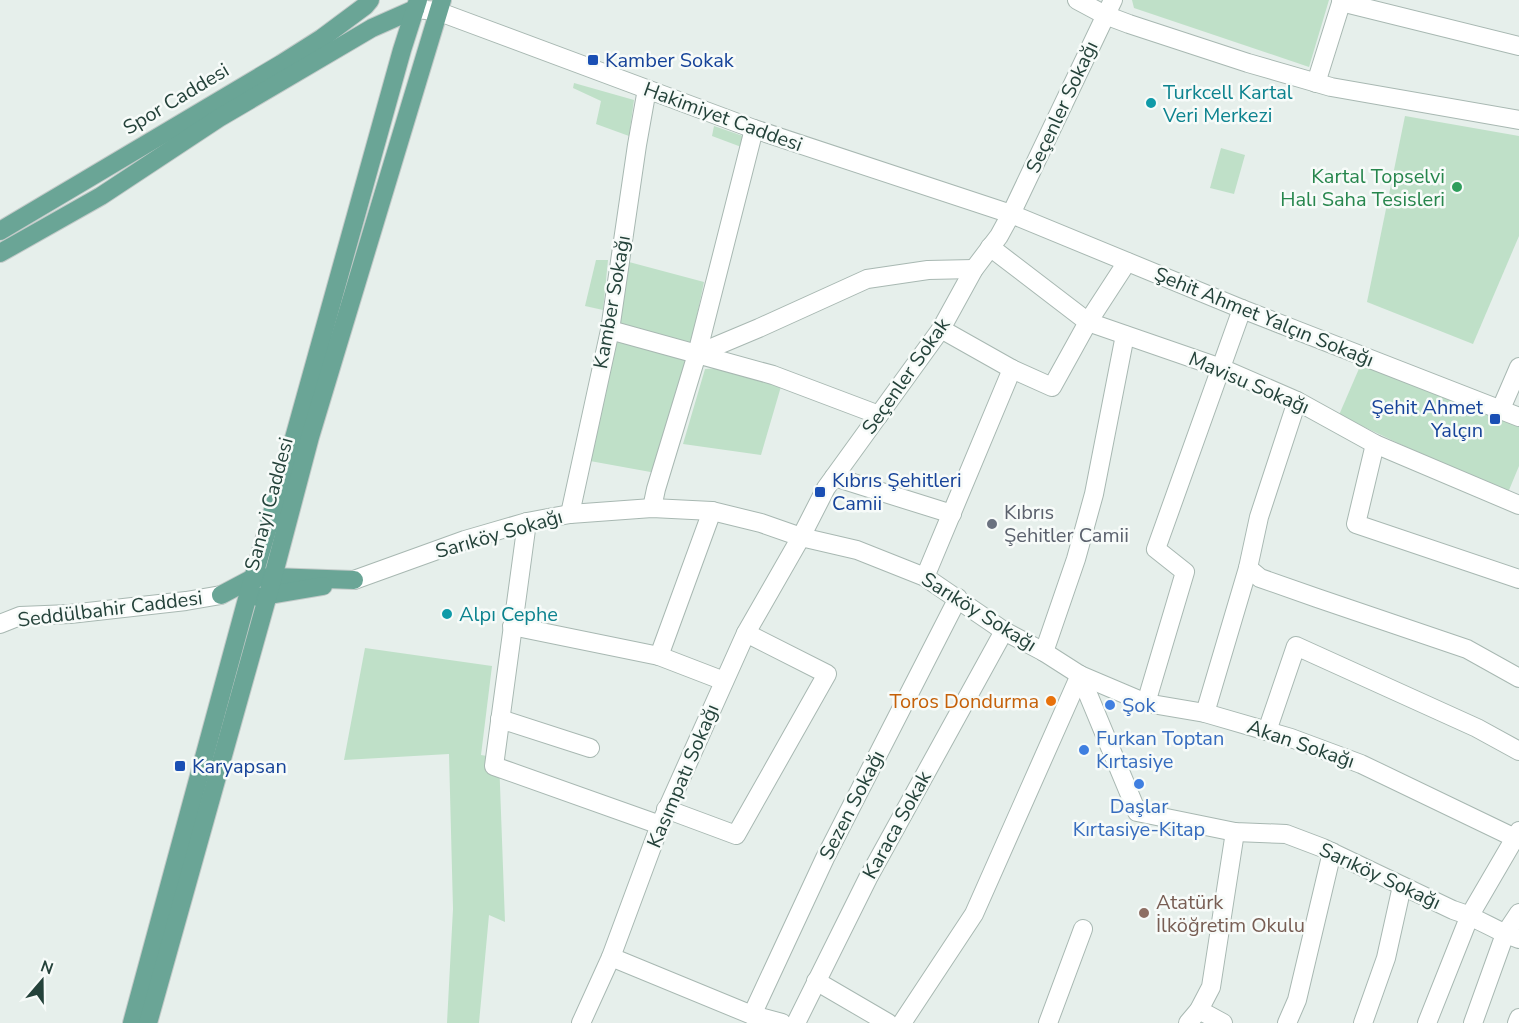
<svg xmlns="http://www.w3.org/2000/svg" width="1519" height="1023" viewBox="0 0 1519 1023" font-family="'Nunito Sans',sans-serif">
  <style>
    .green { fill: #bfe0c8 }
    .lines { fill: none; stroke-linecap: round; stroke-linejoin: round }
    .minor-casing { stroke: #a8b8b2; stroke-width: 20 }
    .major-casing { stroke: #c2cac8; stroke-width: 20 }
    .minor { stroke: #fff; stroke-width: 18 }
    .major { stroke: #6aa596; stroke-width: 18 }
    .transit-dot { fill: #1a4fb4; stroke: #f7fbf9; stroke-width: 2 }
    .culture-dot { fill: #0f9aa8; stroke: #f7fbf9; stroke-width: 2 }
    .leisure-dot { fill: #2e9e5b; stroke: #f7fbf9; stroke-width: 2 }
    .worship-dot { fill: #6b7280; stroke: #f7fbf9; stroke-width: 2 }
    .food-dot { fill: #e8710a; stroke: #f7fbf9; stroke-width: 2 }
    .shop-dot { fill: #3f7fe0; stroke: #f7fbf9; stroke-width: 2 }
    .education-dot { fill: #8d6e63; stroke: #f7fbf9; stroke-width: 2 }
    .labels { text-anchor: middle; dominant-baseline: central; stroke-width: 5; stroke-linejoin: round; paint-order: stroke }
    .transit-label { font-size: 20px; fill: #164399; stroke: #f7fbf9; text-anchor: start }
    .culture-label { font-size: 20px; fill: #0d838f; stroke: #f7fbf9; text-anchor: start }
    .street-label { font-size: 20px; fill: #24423a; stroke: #f7fbf9 }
    .leisure-label { font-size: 20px; fill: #27864d; stroke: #f7fbf9; text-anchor: end }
    .worship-label { font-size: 20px; fill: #5b616d; stroke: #f7fbf9; text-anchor: start }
    .food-label { font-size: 20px; fill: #c56008; stroke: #f7fbf9; text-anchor: end }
    .shop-label { font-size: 20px; fill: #366cbe; stroke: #f7fbf9; text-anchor: start }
    .education-label { font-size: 20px; fill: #785e54; stroke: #f7fbf9; text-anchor: start }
  </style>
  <rect width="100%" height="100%" fill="#e6efeb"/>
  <g class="green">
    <path d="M1132,0H1329L1309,67L1134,8Z"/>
    <path d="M574,83L634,100L629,136L596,124L601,101L573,88Z"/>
    <path d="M1405,116L1519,136V236L1473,344L1367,302Z"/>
    <path d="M714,126L746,137L744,148L712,136Z"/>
    <path d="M1221,148L1245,155L1234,194L1210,188Z"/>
    <path d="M596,260H608L603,310L585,306Z"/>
    <path d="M629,262L704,282L691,344L656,473L590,461Z"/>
    <path d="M1361,364L1519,425V466L1507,495L1339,415Z"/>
    <path d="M724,368L782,383L761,455L683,444L705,369Z"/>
    <path d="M365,648L492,666L481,755L499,758L505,922L489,915L479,1023H447L453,909L449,754L344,760Z"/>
  </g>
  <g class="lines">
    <g class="minor-casing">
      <g id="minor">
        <path d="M1077,0L1105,15L1129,24L1248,63L1331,87L1519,120"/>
        <path d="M1341,2L1519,46"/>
        <path d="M415,9L437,11L754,129L1011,214L1242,309L1519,417"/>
        <path d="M1316,83L1342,0"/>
        <path d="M990,247L1088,322L1221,368L1297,401L1375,444L1519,505"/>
        <path d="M941,329L1012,369L1052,387L1088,322L1127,262"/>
        <path d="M610,330L773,375L879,415"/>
        <path d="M697,354L759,328L867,279L928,270L974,269"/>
        <path d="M1500,411L1519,367"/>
        <path d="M1375,444L1356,524L1519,579"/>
        <path d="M834,477L952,514"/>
        <path d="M652,508L656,489L697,354L754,129"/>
        <path d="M570,514L610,330L637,145L647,89"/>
        <path d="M527,522L494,766L660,825"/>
        <path d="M1248,568L1260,578L1317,598L1467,649L1519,678"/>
        <path d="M925,577L1012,369"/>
        <path d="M354,580L465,540L527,522L570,514L652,508L712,511L761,523L801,537L857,550L925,577L1004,631L1044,652L1080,675L1146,703L1205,713L1291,738L1361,764L1515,838"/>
        <path d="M0,624L20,616L70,614L186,601L221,595"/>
        <path d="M512,626L659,656L724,681"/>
        <path d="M1044,652L1076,559L1094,494L1125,335"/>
        <path d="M659,656L712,511"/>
        <path d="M1080,675L1137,812L1235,832L1286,834L1323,848L1453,910C1477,917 1495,931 1519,939"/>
        <path d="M1146,703L1185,572L1156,549L1242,309"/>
        <path d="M1205,713L1248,568L1259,517L1297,401"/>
        <path d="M500,719L590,748"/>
        <path d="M1267,731L1296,646L1477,728L1519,751"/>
        <path d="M666,809L736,835L827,674L746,633"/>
        <path d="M611,957L752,1015L782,1023"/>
        <path d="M816,981L888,1023"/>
        <path d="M1199,1010L1223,1023"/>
        <path d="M752,1015L825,858L958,598"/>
        <path d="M581,1023L611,957L660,825L746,633L801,537L826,488L941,329L974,269L999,236L1011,214L1113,0"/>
        <path d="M796,1023L868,878L1004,631"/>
        <path d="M902,1023L974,914L1080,675"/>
        <path d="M1048,1023L1083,929"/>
        <path d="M1188,1023L1199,1010L1211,987L1235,832"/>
        <path d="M1287,1023L1297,1000L1332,852"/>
        <path d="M1363,1023L1386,958L1402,886"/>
        <path d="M1427,1023L1470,915L1519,831"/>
        <path d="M1473,1023L1505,934L1519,913"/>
        <path d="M1517,1023L1519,1018"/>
      </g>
    </g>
    <g class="major-casing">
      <g id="major">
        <path d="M0,231L281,64L322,38L365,6L370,0"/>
        <path d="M0,253L101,196L219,118L372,28L415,9"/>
        <path d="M221,595L253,578L273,577L354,580"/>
        <path d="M258,597L323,586"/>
        <path d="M132,1023L247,599L294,438L402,50L418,0"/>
        <path d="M148,1023L273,577L310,437L442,0"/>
      </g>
    </g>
    <use href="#minor" class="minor"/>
    <use href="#major" class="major"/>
  </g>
  <g class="transit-dot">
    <rect x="587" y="54" width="12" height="12" rx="3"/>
    <rect x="1489" y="413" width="12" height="12" rx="3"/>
    <rect x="814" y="486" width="12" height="12" rx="3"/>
    <rect x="174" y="760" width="12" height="12" rx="3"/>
  </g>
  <g class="culture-dot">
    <circle cx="1151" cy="103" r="6"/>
    <circle cx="447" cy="614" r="6"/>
  </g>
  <circle class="leisure-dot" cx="1457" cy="187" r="6"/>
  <circle class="worship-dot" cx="992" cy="524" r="6"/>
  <circle class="food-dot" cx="1051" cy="701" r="6"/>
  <g class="shop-dot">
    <circle cx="1110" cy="705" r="6"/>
    <circle cx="1084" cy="750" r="6"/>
    <circle cx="1139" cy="784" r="6"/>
  </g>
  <circle class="education-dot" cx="1144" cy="913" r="6"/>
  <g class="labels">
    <g class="transit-label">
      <text x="605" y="60">Kamber Sokak</text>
      <text x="1483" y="407" text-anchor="end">Şehit Ahmet<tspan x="1483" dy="23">Yalçın</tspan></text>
      <text x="832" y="480">Kıbrıs Şehi̇tleri̇<tspan x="832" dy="23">Cami̇i̇</tspan></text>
      <text x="192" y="766">Karyapsan</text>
    </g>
    <g class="culture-label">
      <text x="1163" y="92">Turkcell Kartal<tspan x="1163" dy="23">Veri Merkezi</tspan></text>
      <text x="459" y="614">Alpı Cephe</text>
    </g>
    <g class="street-label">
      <text transform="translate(176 99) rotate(-31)">Spor Caddesi</text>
      <text transform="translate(1062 107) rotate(-65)">Seçenler Sokağı</text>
      <text transform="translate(723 117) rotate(20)">Hakimiyet Caddesi</text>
      <text transform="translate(612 302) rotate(-80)">Kamber Sokağı</text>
      <text transform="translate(1264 317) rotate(22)">Şehit Ahmet Yalçın Sokağı</text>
      <text transform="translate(906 376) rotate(-55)">Seçenler Sokak</text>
      <text transform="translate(1249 383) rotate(23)">Mavisu Sokağı</text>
      <text transform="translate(269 504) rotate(-75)">Sanayi Caddesi</text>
      <text transform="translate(499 534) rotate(-16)">Sarıköy Sokağı</text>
      <text transform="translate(110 609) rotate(-7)">Seddülbahir Caddesi</text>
      <text transform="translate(979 612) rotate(32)">Sarıköy Sokağı</text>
      <text transform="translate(1301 744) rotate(19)">Akan Sokağı</text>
      <text transform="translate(683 776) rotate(-67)">Kasımpatı Sokağı</text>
      <text transform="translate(852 805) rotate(-63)">Sezen Sokağı</text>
      <text transform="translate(897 825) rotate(-61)">Karaca Sokak</text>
      <text transform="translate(1380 876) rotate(25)">Sarıköy Sokağı</text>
    </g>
    <g class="leisure-label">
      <text x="1445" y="176">Kartal Topselvi<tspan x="1445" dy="23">Halı Saha Tesisleri</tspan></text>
    </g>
    <g class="worship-label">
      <text x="1004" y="512">Kıbrıs<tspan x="1004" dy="23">Şehitler Camii</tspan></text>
    </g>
    <g class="food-label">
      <text x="1039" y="701">Toros Dondurma</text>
    </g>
    <g class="shop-label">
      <text x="1122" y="705">Şok</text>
      <text x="1096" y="738">Furkan Toptan<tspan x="1096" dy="23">Kırtasiye</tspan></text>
      <text x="1139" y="806" text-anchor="middle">Daşlar<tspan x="1139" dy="23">Kırtasiye-Kitap</tspan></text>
    </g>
    <g class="education-label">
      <text x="1156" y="902">Atatürk<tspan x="1156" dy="23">İlköğretim Okulu</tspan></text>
    </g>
  </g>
  <g transform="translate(42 981) rotate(20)" stroke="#f7fbf9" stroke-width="4.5" paint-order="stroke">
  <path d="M0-4.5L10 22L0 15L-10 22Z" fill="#24423a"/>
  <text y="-9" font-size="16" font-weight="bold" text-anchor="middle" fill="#24423a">N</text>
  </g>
</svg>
